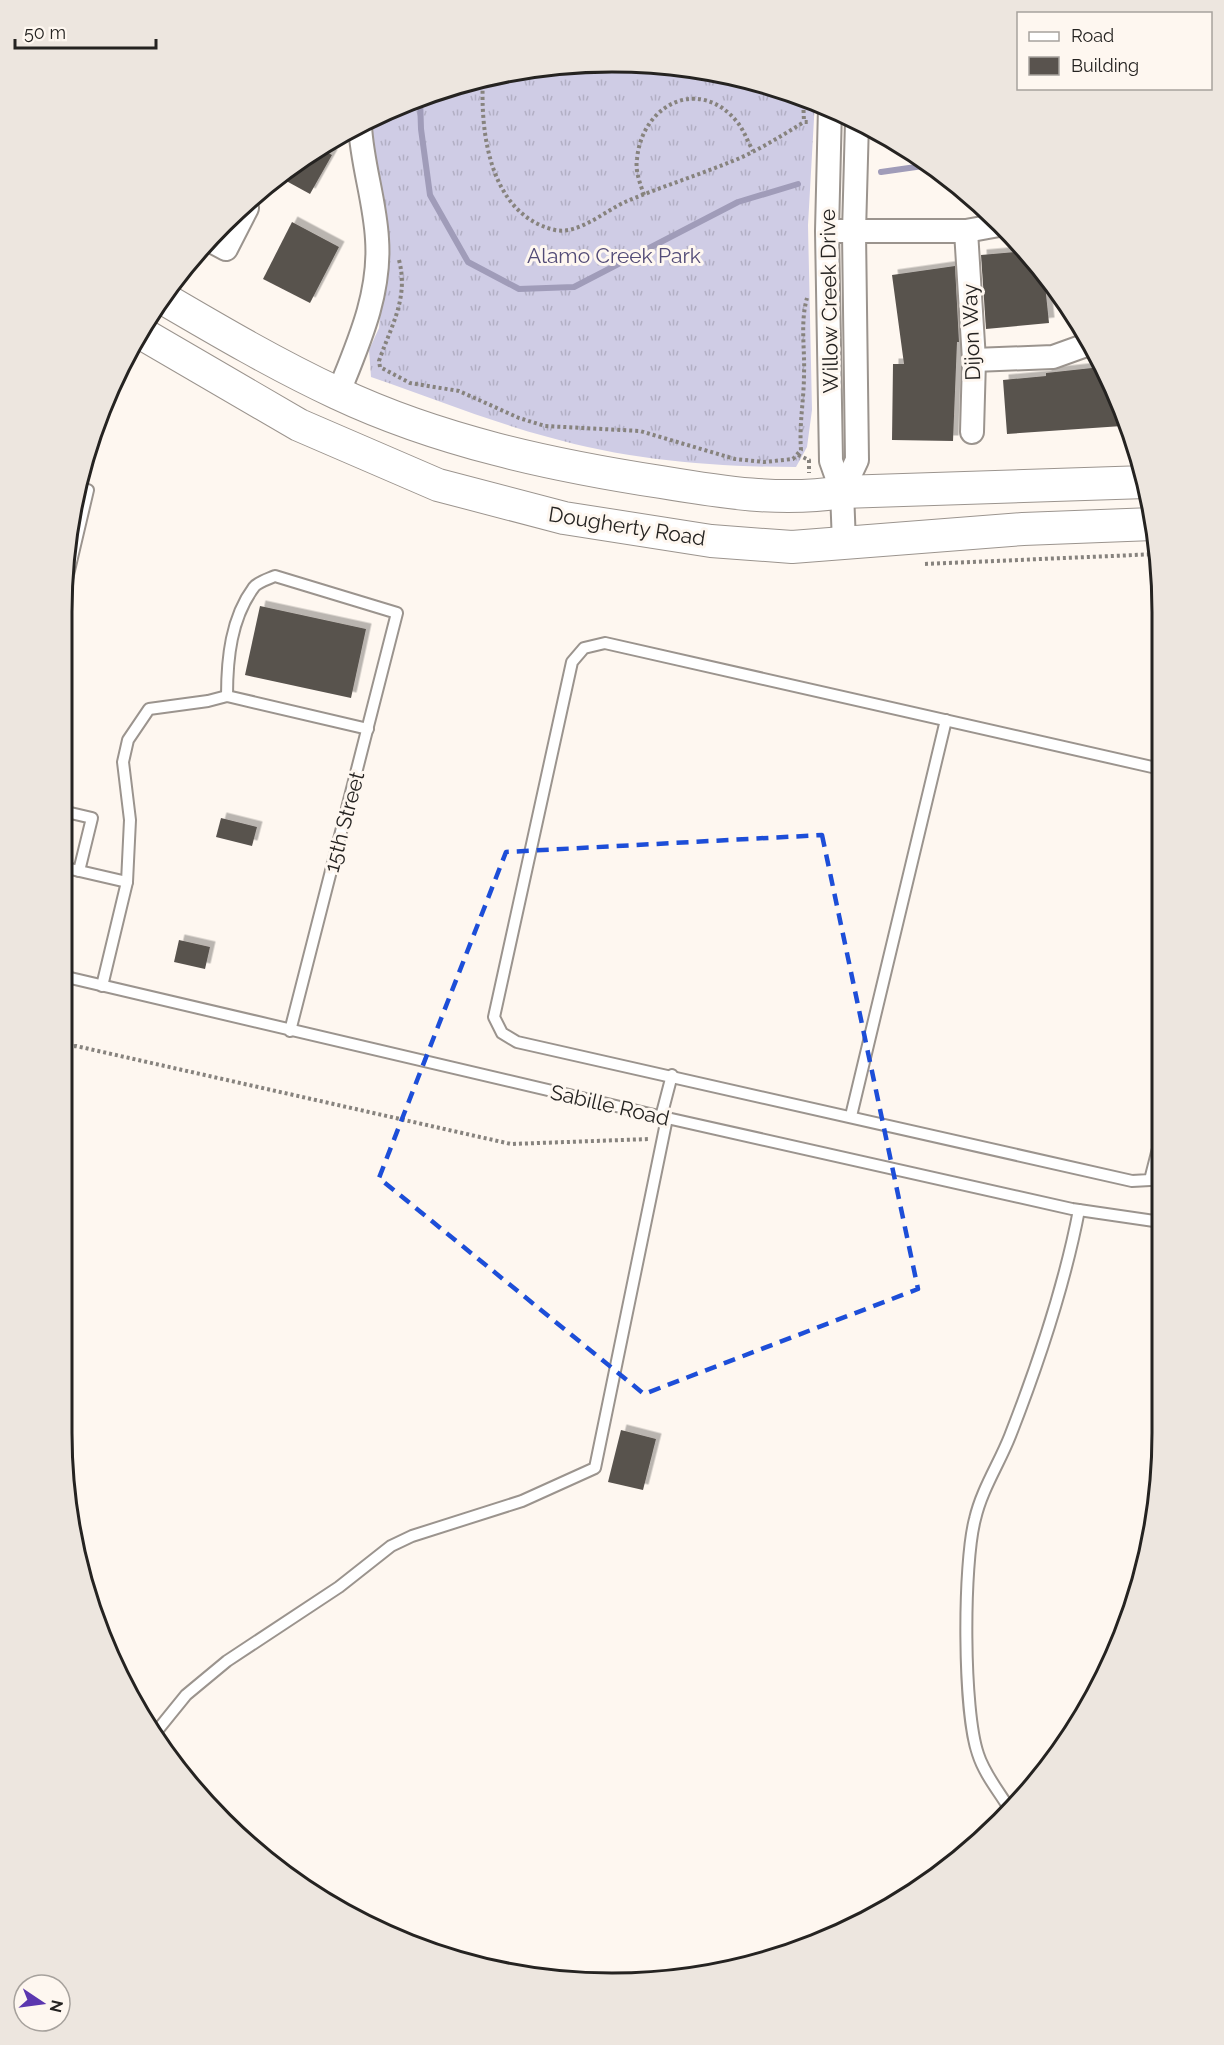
<svg xmlns="http://www.w3.org/2000/svg" width="1224" height="2045" viewBox="0 0 1224 2045" font-family="Raleway,sans-serif">
  <style>
    .grass { fill: url(#grass-tufts) }
    .lines { fill: none; stroke-linecap: round; stroke-linejoin: round }
    .stream { stroke: #a09cb9; stroke-width: 6 }
    .building { fill: #59534e; filter: url(#shadow) }
    .service-casing { stroke: #9b948e; stroke-width: 14 }
    .minor-casing { stroke: #9b948e; stroke-width: 26 }
    .secondary-casing { stroke: #9b948e; stroke-width: 34 }
    .path { stroke: #87837e; stroke-width: 4; stroke-dasharray: 3 3; stroke-linecap: butt }
    .service { stroke: #fff; stroke-width: 10 }
    .minor { stroke: #fff; stroke-width: 22 }
    .secondary { stroke: #fff; stroke-width: 32 }
    .marked { fill: none; stroke: #1d4ed8; stroke-width: 4.5; stroke-dasharray: 12 8; stroke-linejoin: round }
    .labels { text-anchor: middle; dominant-baseline: central; stroke-width: 6; stroke-linejoin: round; paint-order: stroke }
    .park-label { font-size: 21px; fill: #524b77; stroke: #fef7f0 }
    .street-label { font-size: 21px; fill: #252321; stroke: #fef7f0 }
    .rim { fill: none; stroke: #252321; stroke-width: 3 }
  </style>
  <defs>
    <pattern id="grass-tufts" width="24" height="20" patternUnits="userSpaceOnUse" patternTransform="scale(1.5)"><rect width="24" height="20" fill="#cfcce5"/><path d="M3 7l-1-3M5 7V3M7 7l1-3M15 17l-1-3M17 17v-4M19 17l1-3" fill="none" stroke="#b2afc4"/></pattern>
    <filter id="shadow"><feDropShadow dx="5.5" dy="-5.5" stdDeviation="0" flood-color="#0004"/></filter>
  </defs>
  <rect width="100%" height="100%" fill="#fef7f0"/>
  <path class="grass" d="M612,62L720,72L815,101L808,225L812,410L807,447L796,467C713,467 628,460 548,437C488,421 430,397 371,377L369,350L379,328L387,247L371,120L402,103L505,72Z"/>
  <g class="lines">
    <g class="stream">
      <path d="M420,98L421,129L430,195L468,262L519,289L574,287L738,202L798,184"/>
      <path d="M881,172L930,165"/>
    </g>
  </g>
  <g class="building">
    <path d="M319,148L332,155L310,194L279,177Z"/>
    <path d="M292,222L339,247L310,303L263,279Z"/>
    <path d="M1027,251L1044,275L1049,323L986,329L981,255Z"/>
    <path d="M955,266L959,342H957L953,441L892,440L893,364H904L892,275Z"/>
    <path d="M1101,367L1121,415L1122,426L1007,434L1003,380L1046,376V373Z"/>
    <path d="M260,606L366,629L351,698L245,675Z"/>
    <path d="M221,818L257,827L252,846L216,837Z"/>
    <path d="M179,940L210,947L205,969L174,962Z"/>
    <path d="M621,1430L656,1439L643,1490L608,1482Z"/>
  </g>
  <g class="lines">
    <g class="service-casing">
      <g id="service">
        <path d="M63,596L88,490L80,488"/>
        <path d="M227,696C227,658 231,618 254,587C258,582 268,579 275,576L397,613L290,1031"/>
        <path d="M1161,769L605,643L584,648L572,662L494,1017L502,1033L517,1042L1132,1181L1150,1180L1161,1137"/>
        <path d="M62,811L92,818L79,871"/>
        <path d="M62,867L127,882"/>
        <path d="M62,976L667,1118L1072,1209L1161,1222"/>
        <path d="M102,986L127,882L130,820L123,762L128,740L149,709L208,701L227,696L368,729"/>
        <path d="M851,1116L946,720"/>
        <path d="M661,1117L672,1075"/>
        <path d="M156,1732L186,1695L227,1661L339,1587L391,1546L412,1536L522,1501L595,1468L667,1118"/>
        <path d="M1007,1805C997,1789 984,1773 978,1754C963,1711 963,1564 975,1519C982,1489 999,1464 1010,1436C1039,1362 1064,1288 1079,1210"/>
      </g>
    </g>
    <g class="minor-casing">
      <g id="minor">
        <path d="M830,107L827,231L831,461L842,492L844,543"/>
        <path d="M839,231H966L999,225"/>
        <path d="M966,231L974,360L972,432"/>
        <path d="M209,240L226,249L247,208L243,206"/>
        <path d="M974,360L1053,357L1092,343"/>
        <path d="M338,394C358,344 381,294 377,239C375,201 362,164 360,126"/>
        <path d="M842,492L857,460L854,232L857,122"/>
      </g>
    </g>
    <g class="secondary-casing">
      <g id="secondary">
        <path d="M161,297C219,331 277,365 337,393C439,441 551,465 661,482C721,492 781,502 842,492L1146,482"/>
        <path d="M141,333L299,425L438,485L564,518L711,541L792,547L1023,529L1153,524"/>
      </g>
    </g>
    <g class="path">
      <path d="M483,79C480,133 490,215 555,230C578,235 605,211 625,202C663,186 702,174 740,158C762,148 783,135 804,122H809"/>
      <path d="M803,98L804,122"/>
      <path d="M644,195C640,183 635,171 637,159C642,104 700,75 738,123C744,131 748,142 753,151"/>
      <path d="M399,260C409,298 391,326 379,361L380,367L410,383L459,391L519,418L545,426L640,431L735,459L764,462L793,459L801,450C799,424 804,400 804,374C805,349 800,323 807,298"/>
      <path d="M798,455L809,460V473"/>
      <path d="M925,564L1158,554"/>
      <path d="M62,1048L76,1046L511,1144L650,1139"/>
    </g>
    <use href="#service" class="service"/>
    <use href="#minor" class="minor"/>
    <use href="#secondary" class="secondary"/>
  </g>
  <path class="marked" d="M822,835L918,1289L644,1394L379,1178L506,852Z"/>
  <g class="labels">
    <g class="park-label">
      <text x="614" y="255">Alamo Creek Park</text>
    </g>
    <g class="street-label">
      <text transform="translate(829 301) rotate(-91)">Willow Creek Drive</text>
      <text transform="translate(971 332) rotate(-92)">Dijon Way</text>
      <text transform="translate(627 526) rotate(9)">Dougherty Road</text>
      <text transform="translate(344 822) rotate(-75)">15th Street</text>
      <text transform="translate(610 1105) rotate(13)">Sabille Road</text>
    </g>
  </g>
  <path d="M0 0H1224V2045H0ZM612 72H612A540 540 0 0 1 1152 612V1433A540 540 0 0 1 612 1973H612A540 540 0 0 1 72 1433V612A540 540 0 0 1 612 72Z" fill="#ede6df" fill-rule="evenodd"/>
  <path class="rim" d="M612 72H612A540 540 0 0 1 1152 612V1433A540 540 0 0 1 612 1973H612A540 540 0 0 1 72 1433V612A540 540 0 0 1 612 72Z"/>
  <rect x="1017" y="12" width="195" height="78" fill="#fef7f0" stroke="#a7a29d" stroke-width="1.5"/>
  <rect x="1029" y="32" width="30" height="9" fill="#ffffff" stroke="#a7a29d" stroke-width="1.5"/>
  <text x="1071" y="42" font-size="18" fill="#252321">Road</text>
  <rect x="1029" y="57" width="30" height="18" fill="#59534e" stroke="#a7a29d" stroke-width="1.5"/>
  <text x="1071" y="72" font-size="18" fill="#252321">Building</text>
  <g transform="translate(42 2003) rotate(103)"><circle r="28" fill="#fef7f0" stroke="#a7a29d" stroke-width="1.5"/>
  <path d="M0-4.5L10 22L0 15L-10 22Z" fill="#5b37af"/>
  <text y="-9" font-size="16" font-weight="bold" text-anchor="middle" fill="#252321">N</text>
  </g>
  <path d="M15 39v9h141v-9" fill="none" stroke="#252321" stroke-width="3"/>
  <text x="24" y="39" font-size="18" fill="#252321" stroke="#fef7f0" stroke-width="4.5" paint-order="stroke">50 m</text>
</svg>
